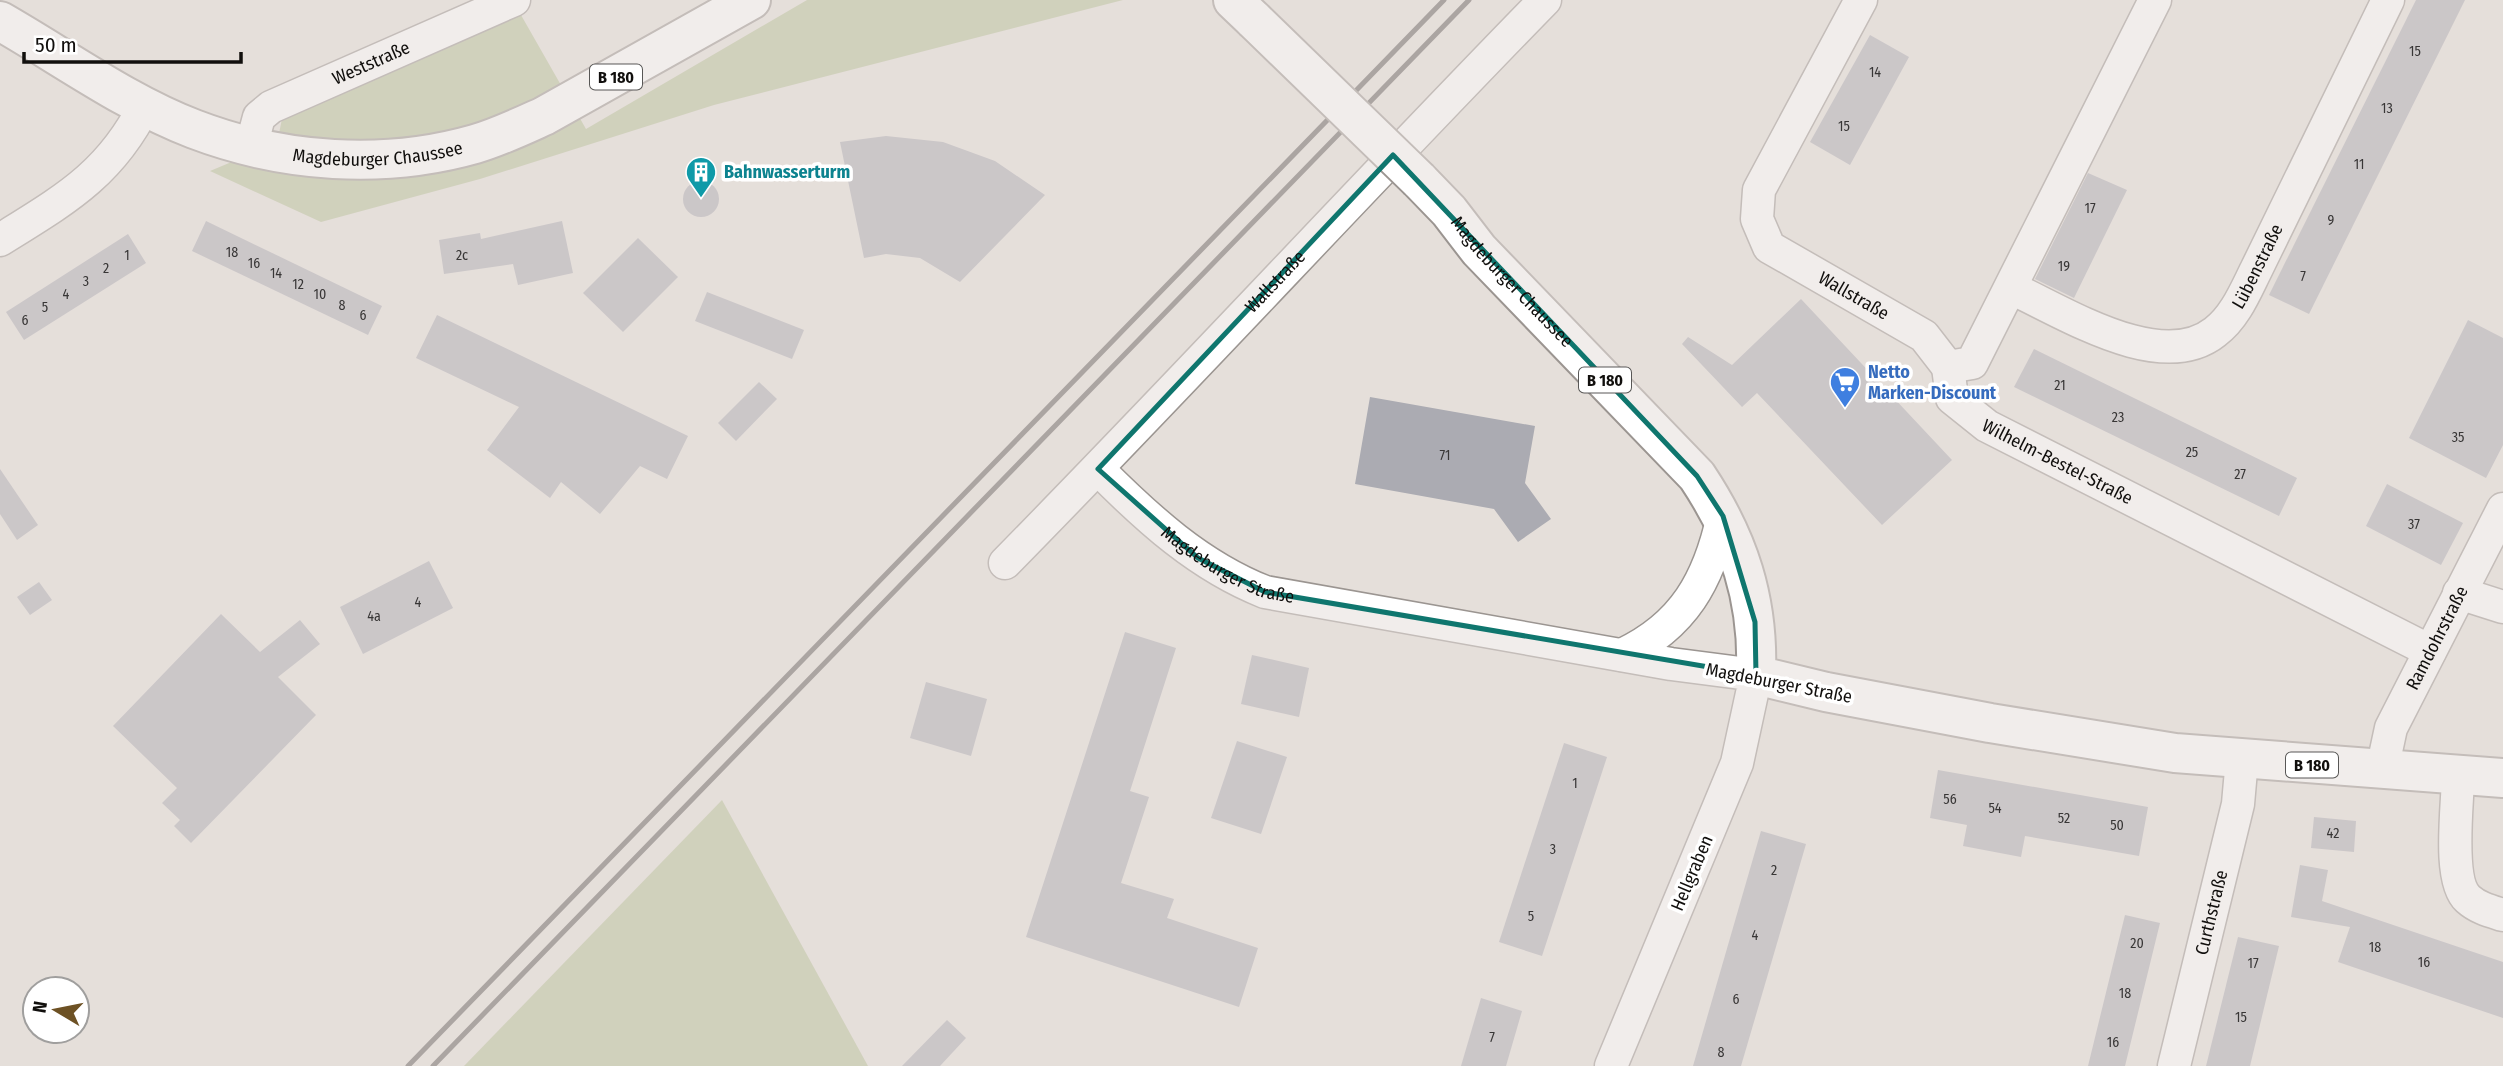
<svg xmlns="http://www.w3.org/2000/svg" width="2503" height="1066" viewBox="0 0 2503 1066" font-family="'Fira Sans Condensed',sans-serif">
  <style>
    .green { fill: #b7c198 }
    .building { fill: #ababb2 }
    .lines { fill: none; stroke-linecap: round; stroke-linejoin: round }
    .street-casing { stroke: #9b9591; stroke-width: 35 }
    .primary-casing { stroke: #9b9591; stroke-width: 42 }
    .street { stroke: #fff; stroke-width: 32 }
    .primary { stroke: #fff; stroke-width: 38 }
    .rail { stroke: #65615e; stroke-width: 5 }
    .primary-bridge-casing { stroke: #9b9591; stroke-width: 42; stroke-linecap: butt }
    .primary-bridge { stroke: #fff; stroke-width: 38 }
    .marked { fill: none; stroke: #0f766e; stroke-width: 5; stroke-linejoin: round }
    .labels { text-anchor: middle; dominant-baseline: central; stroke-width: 7; stroke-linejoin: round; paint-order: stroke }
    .number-label { font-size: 14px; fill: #383636 }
    .shield { fill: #fff; stroke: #585756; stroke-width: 2 }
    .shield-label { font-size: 16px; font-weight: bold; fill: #110f0d }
    .street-label { font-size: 18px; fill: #110f0d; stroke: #fff }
    .culture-label { font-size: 18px; font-weight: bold; fill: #0d838f; stroke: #fff; text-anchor: start }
    .shop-label { font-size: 18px; font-weight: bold; fill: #366cbe; stroke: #fff; text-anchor: start }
  </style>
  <rect width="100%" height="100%" fill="#e5dfda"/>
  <g class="green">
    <path d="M807,0H1123L714,105L480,179L321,222L210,171L277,143L283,114L521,15L586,129Z"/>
    <path d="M722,800L868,1066H464Z"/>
  </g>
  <g class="building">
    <path d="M2416,0H2465L2309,314L2269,295Z"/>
    <path d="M1870,35L1909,57L1850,165L1810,142Z"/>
    <path d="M886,136L943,142L995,161L1045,195L960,282L920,258L886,254L864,258L840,142Z"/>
    <path d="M2088,173L2127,190L2074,298L2035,279Z"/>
    <circle cx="701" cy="199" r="18"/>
    <path d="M206,221L382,306L368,335L192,251Z"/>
    <path d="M562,221L573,273L518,285L513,264L444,274L439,240L480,233L481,239Z"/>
    <path d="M128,234L146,263L24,340L6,312Z"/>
    <path d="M638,238L678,277L623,332L583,293Z"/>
    <path d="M707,292L804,330L792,359L695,321Z"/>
    <path d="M1801,299L1952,460L1882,525L1757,393L1742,407L1682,344L1688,337L1732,365Z"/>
    <path d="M437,315L688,436L667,479L640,466L600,514L561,482L550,498L487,450L519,407L416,358Z"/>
    <path d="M2468,320L2503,338V445L2486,478L2409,438Z"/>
    <path d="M2034,349L2297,478L2279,516L2014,387Z"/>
    <path d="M759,382L777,399L736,441L718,423Z"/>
    <path d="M1370,397L1535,426L1525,483L1551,519L1518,542L1494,509L1355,484Z"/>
    <path d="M0,469L38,525L17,540L0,514Z"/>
    <path d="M2387,484L2463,523L2441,565L2366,526Z"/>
    <path d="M429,561L453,608L363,654L340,607Z"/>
    <path d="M39,582L52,600L30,615L17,597Z"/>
    <path d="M221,614L260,652L300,620L320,644L278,677L316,715L191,843L174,826L180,820L162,803L177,788L113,726Z"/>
    <path d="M1125,632L1176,648L1130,791L1149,797L1121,883L1174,899L1167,918L1258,948L1239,1007L1026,937Z"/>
    <path d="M1252,655L1309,668L1299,717L1241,704Z"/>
    <path d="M926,682L987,699L971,756L910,738Z"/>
    <path d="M1237,741L1287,757L1261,834L1211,818Z"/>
    <path d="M1564,743L1607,757L1542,956L1499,942Z"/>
    <path d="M1938,770L2148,807L2139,856L2025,836L2021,857L1963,846L1967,825L1930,818Z"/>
    <path d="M2314,817L2356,821L2354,852L2311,848Z"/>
    <path d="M1761,831L1806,844L1768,974L1741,1066H1693Z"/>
    <path d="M2300,865L2328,870L2322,901L2503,962V1018L2338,962L2350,927L2291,917Z"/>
    <path d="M2125,915L2160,923L2148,972L2125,1066H2088Z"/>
    <path d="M2238,937L2279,946L2250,1066H2206Z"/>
    <path d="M1481,998L1522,1011L1506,1066H1461Z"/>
    <path d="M947,1020L966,1038L940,1066H902Z"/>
  </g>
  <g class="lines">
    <g class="street-casing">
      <g id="street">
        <path id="s1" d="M1861,0L1759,190L1757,219L1769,247L1924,336L1948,367"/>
        <path id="s2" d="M2155,0L1972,363L1948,367L1952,398L1987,426L2430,651"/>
        <path id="s3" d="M251,147L259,117L271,107L514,0"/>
        <path d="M0,240C64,200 110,175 145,105"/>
        <path id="s4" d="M2011,288C2064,312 2161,375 2215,332C2235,317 2245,292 2256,270L2388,0"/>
        <path id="s5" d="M1098,469C1148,519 1199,566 1265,592L1671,664L1756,675L1737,763L1611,1066"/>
        <path id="s6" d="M1005,563C1187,378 1363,186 1545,0"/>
        <path d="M2459,593L2503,607"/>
        <path d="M1622,655C1684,626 1709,580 1723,516"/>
        <path id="s7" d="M2382,770L2391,728L2503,509"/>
        <path d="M2458,775C2458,804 2447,880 2468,899C2478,908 2490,911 2503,915"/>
        <path id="s8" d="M2174,1066L2238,804L2242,759"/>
      </g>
    </g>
    <g class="primary-casing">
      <g id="primary">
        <path d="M1233,0L1254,20"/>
        <path id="s9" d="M0,21C63,57 126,103 194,129C283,163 384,170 475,144C499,137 522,126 544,116L751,0"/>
        <path id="s10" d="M1419,180L1449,211L1479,250L1697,476C1739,539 1759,600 1756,675L1826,692L1990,723L2175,753L2503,778"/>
      </g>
    </g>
    <use href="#street" class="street"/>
    <use href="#primary" class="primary"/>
    <g class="rail">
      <path d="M408,1066L1444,0"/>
      <path d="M433,1066L1469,0"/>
    </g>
    <g class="primary-bridge-casing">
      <path id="primary-bridge" d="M1254,20L1419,180"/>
    </g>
    <use href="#primary-bridge" class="primary-bridge"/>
  </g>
  <path d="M0 0H2503V1066H0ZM1393,155L1697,476L1723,516L1755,622L1756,675L1265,592L1198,558L1098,469Z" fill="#e5dfda" fill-opacity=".55" fill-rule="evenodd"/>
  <path class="marked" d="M1393,155L1697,476L1723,516L1755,622L1756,675L1265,592L1198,558L1098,469Z"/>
  <defs>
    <g id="building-pin" transform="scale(1.575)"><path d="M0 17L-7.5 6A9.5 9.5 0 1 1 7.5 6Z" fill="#0f9aa8" stroke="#fff"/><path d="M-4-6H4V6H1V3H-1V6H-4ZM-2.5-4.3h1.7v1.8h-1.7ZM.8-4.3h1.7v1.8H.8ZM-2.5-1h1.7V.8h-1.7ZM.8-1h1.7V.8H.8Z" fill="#fff"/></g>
    <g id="supermarket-pin" transform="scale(1.575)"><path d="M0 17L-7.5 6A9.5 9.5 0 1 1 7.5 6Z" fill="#3f7fe0" stroke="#fff"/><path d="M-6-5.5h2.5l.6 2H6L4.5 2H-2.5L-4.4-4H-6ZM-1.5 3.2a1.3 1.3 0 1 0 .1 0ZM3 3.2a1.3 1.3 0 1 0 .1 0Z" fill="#fff"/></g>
  </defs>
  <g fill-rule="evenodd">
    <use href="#building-pin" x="701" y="172"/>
    <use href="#supermarket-pin" x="1845" y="382"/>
  </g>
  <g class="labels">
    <g class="number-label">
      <text x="2415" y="51">15</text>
      <text x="1875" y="72">14</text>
      <text x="2387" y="108">13</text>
      <text x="1844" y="126">15</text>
      <text x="2359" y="164">11</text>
      <text x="2090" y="208">17</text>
      <text x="2331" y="220">9</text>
      <text x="232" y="252">18</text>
      <text x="127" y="255">1</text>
      <text x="462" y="255">2c</text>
      <text x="254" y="263">16</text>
      <text x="2064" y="266">19</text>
      <text x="106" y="268">2</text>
      <text x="276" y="273">14</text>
      <text x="2303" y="276">7</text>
      <text x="86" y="281">3</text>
      <text x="298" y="284">12</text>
      <text x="66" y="294">4</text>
      <text x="320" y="294">10</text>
      <text x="342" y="305">8</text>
      <text x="45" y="307">5</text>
      <text x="363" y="315">6</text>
      <text x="25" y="320">6</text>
      <text x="2060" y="385">21</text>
      <text x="2118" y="417">23</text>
      <text x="2458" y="437">35</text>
      <text x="2192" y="452">25</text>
      <text x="1445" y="455">71</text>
      <text x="2240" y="474">27</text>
      <text x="2414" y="524">37</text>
      <text x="418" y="602">4</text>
      <text x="374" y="616">4a</text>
      <text x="1575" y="783">1</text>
      <text x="1950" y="799">56</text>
      <text x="1995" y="808">54</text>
      <text x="2064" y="818">52</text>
      <text x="2117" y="825">50</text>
      <text x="2333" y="833">42</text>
      <text x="1553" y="849">3</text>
      <text x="1774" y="870">2</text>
      <text x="1531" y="916">5</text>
      <text x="1755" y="935">4</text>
      <text x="2137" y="943">20</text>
      <text x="2375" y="947">18</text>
      <text x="2424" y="962">16</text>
      <text x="2253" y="963">17</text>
      <text x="2125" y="993">18</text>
      <text x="1736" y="999">6</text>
      <text x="2241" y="1017">15</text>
      <text x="1492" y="1037">7</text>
      <text x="2113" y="1042">16</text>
      <text x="1721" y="1052">8</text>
    </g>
    <g class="shield">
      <rect x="590" y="64.5" width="52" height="25" rx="5"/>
      <rect x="1579" y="367.5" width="52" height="25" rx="5"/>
      <rect x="2286" y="752.5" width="52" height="25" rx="5"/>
    </g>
    <g class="shield-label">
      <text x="616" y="77">B 180</text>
      <text x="1605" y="380">B 180</text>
      <text x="2312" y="765">B 180</text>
    </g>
    <g class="street-label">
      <text stroke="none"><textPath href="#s3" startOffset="156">Weststraße</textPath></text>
      <text stroke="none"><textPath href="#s9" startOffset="410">Magdeburger Chaussee</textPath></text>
      <text stroke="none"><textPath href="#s4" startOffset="298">Lübenstraße</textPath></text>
      <text stroke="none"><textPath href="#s10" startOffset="138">Magdeburger Chaussee</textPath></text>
      <text stroke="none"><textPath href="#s6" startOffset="390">Wallstraße</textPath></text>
      <text stroke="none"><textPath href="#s1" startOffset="373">Wallstraße</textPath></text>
      <text stroke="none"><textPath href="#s2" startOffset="586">Wilhelm-Bestel-Straße</textPath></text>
      <text stroke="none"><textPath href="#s5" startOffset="164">Magdeburger Straße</textPath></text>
      <text stroke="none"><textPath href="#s7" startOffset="144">Ramdohrstraße</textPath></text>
      <text transform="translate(1779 683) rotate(11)">Magdeburger Straße</text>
      <text transform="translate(1692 873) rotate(-67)">Hellgraben</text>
      <text stroke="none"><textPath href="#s8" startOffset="158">Curthstraße</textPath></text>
    </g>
    <g class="culture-label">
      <text x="724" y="172">Bahnwasserturm</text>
    </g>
    <g class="shop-label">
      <text x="1868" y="372">Netto<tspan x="1868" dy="21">Marken-Discount</tspan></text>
    </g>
  </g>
  <g transform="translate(56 1010) rotate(280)"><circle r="33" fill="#ffffff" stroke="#a09f9e" stroke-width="2"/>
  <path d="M0-5L12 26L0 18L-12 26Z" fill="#6d5124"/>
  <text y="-10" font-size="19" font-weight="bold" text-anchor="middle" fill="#110f0d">N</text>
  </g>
  <path d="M24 52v10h217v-10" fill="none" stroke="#110f0d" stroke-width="3.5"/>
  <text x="35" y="52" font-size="21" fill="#110f0d" stroke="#ffffff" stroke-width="5" paint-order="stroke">50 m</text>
</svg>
